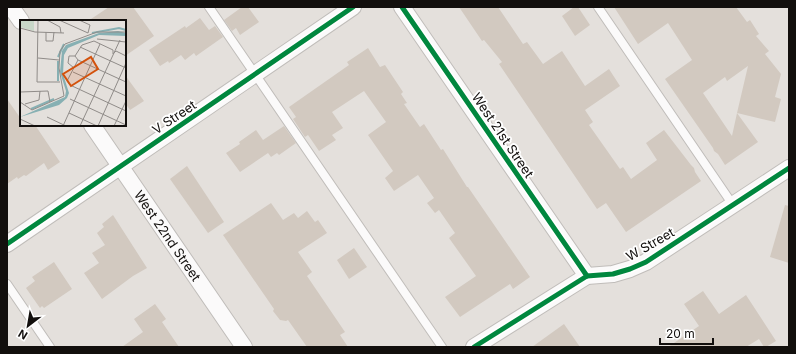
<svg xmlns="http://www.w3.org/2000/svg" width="796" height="354" viewBox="0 0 796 354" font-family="Inter,sans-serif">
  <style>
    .building { fill: #d2c9c0 }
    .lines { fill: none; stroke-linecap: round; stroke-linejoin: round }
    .service-casing { stroke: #c0bdba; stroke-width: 10 }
    .minor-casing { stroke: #c0bdba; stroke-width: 18 }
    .service { stroke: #fbfafa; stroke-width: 8 }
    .minor { stroke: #fbfafa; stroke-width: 16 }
    .cycleway-casing { stroke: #fff; stroke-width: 8 }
    .cycleway { stroke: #00873e; stroke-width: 5 }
    .labels { text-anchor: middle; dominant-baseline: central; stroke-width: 3.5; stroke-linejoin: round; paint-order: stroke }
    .street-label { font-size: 13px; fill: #120f0d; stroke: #fff }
    .inset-river { fill: none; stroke: #87b0b3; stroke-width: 2 }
    .inset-road { fill: none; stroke: #908c89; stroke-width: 1 }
    .view { fill: #d3520c; fill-opacity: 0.15; stroke: #d3520c; stroke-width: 2 }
    .inset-edge { fill: none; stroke: #120f0d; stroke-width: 2 }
  </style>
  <rect width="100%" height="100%" fill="#e4e0dc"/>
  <g class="building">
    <path d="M109,7H133L154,36L125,56V21H88Z"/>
    <path d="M242,7H248L259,22L240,35L236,28L232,31L224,20Z"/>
    <path d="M459,7H498L523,44L527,42L543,64L562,51L585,86L609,69L620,86L585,110L593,122L589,125L620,169L623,167L631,179L657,160L646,143L664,130L691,165L694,168L695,172L701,181L626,232L606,203L597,209L499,64L502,62L484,40L482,41Z"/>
    <path d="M574,7H578L590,25L575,36L562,16Z"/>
    <path d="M614,7H736L747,22L750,20L759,34L756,36L769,51L765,54L781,74L775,97L781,99L775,122L737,113L748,66L727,81L725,77L703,93L732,136L737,113L758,142L725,165L718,154L714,151L713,148L665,79L692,60L668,23L638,44Z"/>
    <path d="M200,18L209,30L215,26L223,37L196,56L194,53L185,60L181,55L169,63L168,61L160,66L149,50L185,26L186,28Z"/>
    <path d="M368,48L380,67L385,65L403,92L401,94L407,103L404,104L420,127L424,124L441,150L443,149L467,187H468L530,277L513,289L510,284L460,317L445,297L476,276L449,238L455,233L439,210L435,213L427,203L434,198L418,175L394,191L385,178L393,171L368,135L386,122L364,91L332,112L343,128L332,135L336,140L319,151L308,135L305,137L293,119L296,117L289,107L349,65L347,62Z"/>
    <path d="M125,75L144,101L130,110L125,103Z"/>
    <path d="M7,99L21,119V125H35L60,162L48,170L44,163L26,176L24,175L18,179L17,177L7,184Z"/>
    <path d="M284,126L296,143L279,155L277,153L271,157L268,153L240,172L226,153L240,144L239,142L256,130L263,140Z"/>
    <path d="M187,166L224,222L208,233L170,179Z"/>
    <path d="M271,203L283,220L294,213L298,218L307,211L315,222L318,220L327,233L298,252L312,272L307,276L345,332L340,335L348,347H307L288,320L286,321L280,320L273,311L274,309L223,235Z"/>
    <path d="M785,205L789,206V263L770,257Z"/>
    <path d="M113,215L147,268L133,276L102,299L84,273L99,263L92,253L105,245L97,233L104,227L102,224Z"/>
    <path d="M354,248L367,267L349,279L337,260Z"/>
    <path d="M54,262L72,289L44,308L42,306L40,308L26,288L35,281L32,277Z"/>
    <path d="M703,291L719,314L746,295L776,341L766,347H764L759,339L746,347H668L699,326L684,304Z"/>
    <path d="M155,304L166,319L162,322L179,347H122L143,332L134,319Z"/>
    <path d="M564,324L580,347H532Z"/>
  </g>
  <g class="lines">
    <g class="service-casing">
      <g id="service">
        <path d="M209,7L442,347"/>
        <path d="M598,7L733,205"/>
        <path d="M7,284L50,347"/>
      </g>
    </g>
    <g class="minor-casing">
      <g id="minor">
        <path d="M11,7L21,21"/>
        <path d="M402,7L587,276"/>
        <path id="s1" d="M92,125L244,347"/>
        <path d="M7,244L353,7"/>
        <path d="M474,347L587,276L613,274L630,269L646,262L789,168"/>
      </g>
    </g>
    <use href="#service" class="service"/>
    <use href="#minor" class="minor"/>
    <g class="cycleway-casing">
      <g id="cycleway">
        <path d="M402,7L587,276"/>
        <path d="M7,244L353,7"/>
        <path d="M474,347L587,276L613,274L630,269L646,262L789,168"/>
      </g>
    </g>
    <use href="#cycleway" class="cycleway"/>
  </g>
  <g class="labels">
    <g class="street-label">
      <text transform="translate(174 117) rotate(-34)">V Street</text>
      <text transform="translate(503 135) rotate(56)">West 21st Street</text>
      <text stroke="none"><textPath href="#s1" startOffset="134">West 22nd Street</textPath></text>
      <text transform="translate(650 244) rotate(-30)">W Street</text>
    </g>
  </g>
  <g transform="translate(20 20)">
    <rect width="106" height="106" fill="#e4e0dc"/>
    <path d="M1,0H14V11L0,7Z" fill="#c8d7c8"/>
    <path d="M98,11L106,13V16L79,15L48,28L44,35L43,54L49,73L47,78L39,85L0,97L45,77L46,71L40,52L42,31L46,25L79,13Z" fill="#87b0b3"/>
    <path class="inset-river" d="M72,13L99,8L106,10M38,37L44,24M38,61V41M11,89L34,79"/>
    <path class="inset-road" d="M18,0L17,62H40M27,0L40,7L41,13M39,0L68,13L70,5L59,0M0,8L15,12L44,13M26,12V21H33L34,12M77,19L106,22M60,27L106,48M106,36L96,31L93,34V30L74,21L62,25L55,36L58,40L47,61L50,65L106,91M18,38L39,40M58,40L106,62M54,48L48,43L49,36H55M53,52L106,76M0,72L28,71L30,82M50,79L106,105M0,82L12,90L44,76L39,48L40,31L45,24L77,12H106M5,84L19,80L20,71M49,93L77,106M27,97L46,106M0,99L15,106M43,106L80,24M60,106L100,20M78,106L106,43M94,106L106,81"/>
    <path class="view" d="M71,37L78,49L51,66L43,54Z"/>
    <rect width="106" height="106" class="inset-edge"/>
  </g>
  <rect width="796" height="354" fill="none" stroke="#120f0d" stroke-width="16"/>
  <g transform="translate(28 326) rotate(211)" stroke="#ffffff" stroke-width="3" paint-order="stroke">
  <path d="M0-3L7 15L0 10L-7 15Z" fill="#120f0d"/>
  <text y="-6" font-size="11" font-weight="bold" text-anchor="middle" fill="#120f0d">N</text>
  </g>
  <path d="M660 338v6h53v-6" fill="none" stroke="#120f0d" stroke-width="2"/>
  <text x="666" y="338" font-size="12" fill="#120f0d" stroke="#ffffff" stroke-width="3" paint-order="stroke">20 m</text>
</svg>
